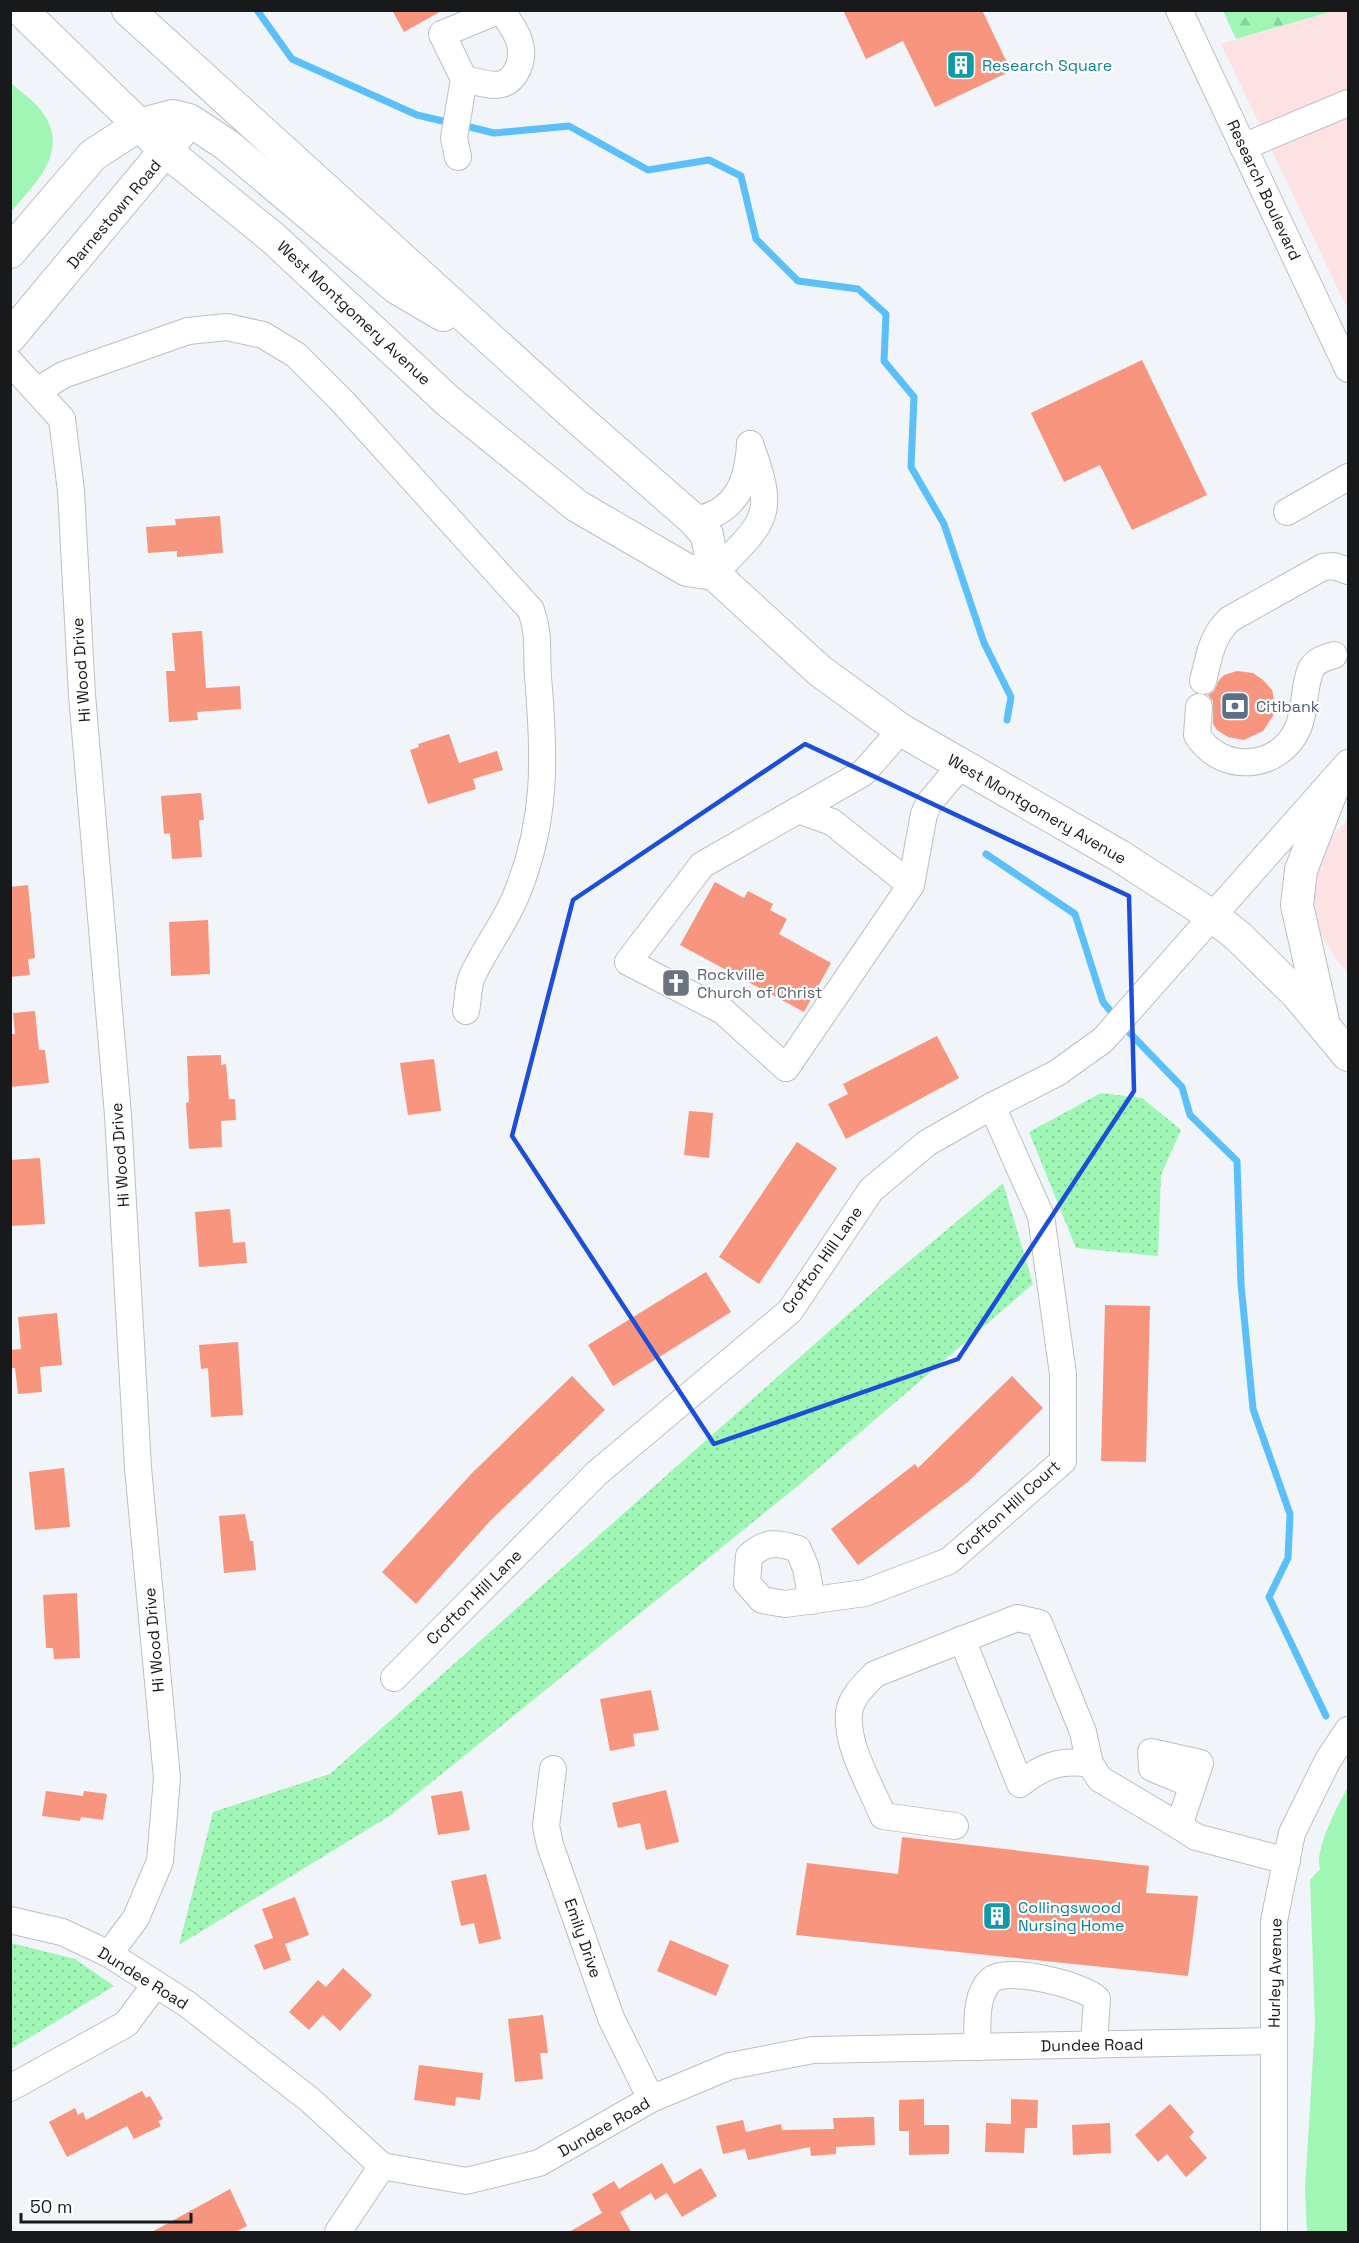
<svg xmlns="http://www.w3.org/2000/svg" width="1359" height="2243" viewBox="0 0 1359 2243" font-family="'Space Grotesk',sans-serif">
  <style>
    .commercial { fill: #fde2e4 }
    .grass { fill: url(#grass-dots) }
    .forest { fill: url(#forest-firs) }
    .park { fill: #9ff6b5 }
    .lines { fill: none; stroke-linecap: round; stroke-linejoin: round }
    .stream { stroke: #5bc0f9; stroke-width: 7 }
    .building { fill: #f7957e }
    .minor-casing { stroke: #bcbfc3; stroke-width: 28 }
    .major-casing { stroke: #bcbfc3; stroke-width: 34 }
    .minor { stroke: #fff; stroke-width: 26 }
    .major { stroke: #fff; stroke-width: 32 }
    .marked { fill: none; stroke: #1d4ed8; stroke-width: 4.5; stroke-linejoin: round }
    .labels { text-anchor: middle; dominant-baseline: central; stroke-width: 4.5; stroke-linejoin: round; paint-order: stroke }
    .culture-label { font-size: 16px; fill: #0d838f; stroke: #fff; text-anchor: start }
    .street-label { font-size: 16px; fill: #18191a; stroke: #fff }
    .service-label { font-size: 16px; fill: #4e5e75; stroke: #fff; text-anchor: start }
    .worship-label { font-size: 16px; fill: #5b616d; stroke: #fff; text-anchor: start }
  </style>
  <defs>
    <pattern id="grass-dots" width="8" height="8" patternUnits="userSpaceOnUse" patternTransform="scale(1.5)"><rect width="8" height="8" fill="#9ff6b5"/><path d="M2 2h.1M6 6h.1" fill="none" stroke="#88d29b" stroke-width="1.8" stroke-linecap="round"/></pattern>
    <pattern id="forest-firs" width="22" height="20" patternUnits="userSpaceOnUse" patternTransform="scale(1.5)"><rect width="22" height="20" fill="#9ff6b5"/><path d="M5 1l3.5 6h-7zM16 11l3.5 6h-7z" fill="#88d29b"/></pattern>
  </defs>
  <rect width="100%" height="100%" fill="#f1f4f9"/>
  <g class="commercial">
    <path d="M1333,11H1348V310L1221,44Z"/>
    <path d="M1348,819V972L1339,963L1318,930L1313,911L1315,872L1324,848Z"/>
  </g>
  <g class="grass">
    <path d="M1101,1093L1142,1098L1181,1130L1161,1175L1158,1256L1076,1248L1029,1132Z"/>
    <path d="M1003,1183L1033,1284L800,1484L391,1815L179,1945L213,1812L330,1774L889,1278Z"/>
    <path d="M11,1943L75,1959L114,1986L11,2049Z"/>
  </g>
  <path class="forest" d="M1223,11H1333L1236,39Z"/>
  <g class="park">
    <path d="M11,83C20,92 31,98 39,108C73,149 37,181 11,212Z"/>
    <path d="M1348,1787V2232H1307L1305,2189L1315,2024L1310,1880L1320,1869C1314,1849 1338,1805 1348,1787Z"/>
  </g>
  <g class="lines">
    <g class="stream">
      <path d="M257,10L292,59L417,115L451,123"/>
      <path d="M462,125L494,133L569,126L648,170L709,160L741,176L756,239L798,281L858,289L886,314L884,361L914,397L911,467L944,524L984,643L1011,697L1007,720"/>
      <path d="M986,854L1075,914L1103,1002L1116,1018"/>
      <path d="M1123,1026L1182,1087L1190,1115L1237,1161L1241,1284L1253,1409L1290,1514L1288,1558L1269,1597L1326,1716"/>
    </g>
  </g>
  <g class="building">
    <path d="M392,10H443L404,32Z"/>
    <path d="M843,10H982L1011,71L935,107L903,41L866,59Z"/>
    <path d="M1142,360L1207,495L1132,530L1100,465L1064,482L1031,413Z"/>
    <path d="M220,516L223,553L177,557V551L148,553L146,527L176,525L175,519Z"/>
    <path d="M202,631L206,688L240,686L241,709L197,712L198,720L169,722L166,671H175L172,633Z"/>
    <path d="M1237,671L1253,673L1263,680L1272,690L1275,703L1273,716L1263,731L1244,740L1228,737L1217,730L1213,724V701L1208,695L1214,691L1219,680L1224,675Z"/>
    <path d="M449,734L459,763L497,751L503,770L473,779L476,789L428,804L410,750L419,747L418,744Z"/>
    <path d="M201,793L204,820H199L202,857L172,859L170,833L164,834L161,796Z"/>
    <path d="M715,882L744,898L748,891L773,904L770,910L787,919L779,934L831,963L804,1012L680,945Z"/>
    <path d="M28,885L35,958L28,959L30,975L10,977V887Z"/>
    <path d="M208,920L210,974L171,976L169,922Z"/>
    <path d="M35,1011L39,1050H45L49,1083L10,1087V1034H15L13,1013Z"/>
    <path d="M937,1036L959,1078L846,1139L828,1104L848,1094L843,1084Z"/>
    <path d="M221,1055V1065L226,1064L229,1099H235L236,1120L221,1121L222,1147L189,1149L186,1103L189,1102L187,1056Z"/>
    <path d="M434,1059L441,1111L408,1115L400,1063Z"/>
    <path d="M689,1111L713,1113L709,1158L684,1155Z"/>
    <path d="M797,1142L837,1168L759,1284L719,1257Z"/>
    <path d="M40,1158L45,1224L10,1226V1160Z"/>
    <path d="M230,1209L233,1243L245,1242L247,1263L199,1267L195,1212Z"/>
    <path d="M706,1272L731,1312L613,1386L588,1345Z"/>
    <path d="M1105,1305L1150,1306L1146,1462L1101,1461Z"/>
    <path d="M57,1313L62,1365L40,1367L42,1392L18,1394L15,1368H10V1350L21,1349L18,1317Z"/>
    <path d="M238,1342L243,1415L211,1417L208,1368L201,1369L199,1345Z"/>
    <path d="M572,1376L605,1410L490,1521L416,1604L382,1572L472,1473Z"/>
    <path d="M1012,1376L1043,1408L968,1482L858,1565L831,1529L915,1464L918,1468Z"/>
    <path d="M64,1468L70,1527L35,1530L29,1472Z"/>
    <path d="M245,1514L250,1541H253L256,1570L224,1573L219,1516Z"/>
    <path d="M77,1593L80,1658L54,1659L53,1648H46L43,1595Z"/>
    <path d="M651,1690L659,1730L633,1734L635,1746L610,1751L600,1699Z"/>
    <path d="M666,1790L679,1842L646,1850L640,1823L618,1828L612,1803Z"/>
    <path d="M46,1791L83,1796L84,1791L107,1794L103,1820L81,1817L80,1821L42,1816Z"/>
    <path d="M462,1791L470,1830L438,1835L431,1796Z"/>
    <path d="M902,1837L1149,1866L1146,1893L1198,1896L1188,1976L796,1935L807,1863L898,1874Z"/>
    <path d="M486,1874L501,1939L479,1944L474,1923L461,1926L451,1881Z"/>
    <path d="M295,1897L309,1935L285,1944L291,1960L264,1970L254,1945L273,1938L262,1909Z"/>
    <path d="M670,1940L729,1965L716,1996L657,1971Z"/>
    <path d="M343,1968L372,1995L340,2031L323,2015L309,2030L289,2012L318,1980L326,1987Z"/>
    <path d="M543,2015L548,2053H540L543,2079L515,2082L508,2019Z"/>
    <path d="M419,2065L483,2073L480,2100L456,2097L455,2106L414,2100Z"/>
    <path d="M142,2091L146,2098L150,2096L163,2119L158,2121L161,2126L134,2139L127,2126L67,2157L49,2122L75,2108L78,2115L83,2112L86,2120Z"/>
    <path d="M924,2099V2125H949V2154L909,2155V2131H899V2100Z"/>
    <path d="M1011,2099L1038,2100L1037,2128H1025L1024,2153L985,2152L986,2123L1011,2124Z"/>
    <path d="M1170,2104L1194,2132L1189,2137L1207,2158L1186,2177L1167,2154L1158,2162L1135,2135Z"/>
    <path d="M874,2117L875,2145L836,2147V2154L811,2156L810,2147L748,2160L745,2149L723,2154L716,2126L743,2120L746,2132L781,2124L782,2130L834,2129L833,2118Z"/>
    <path d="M1110,2123L1111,2153L1073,2155L1072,2125Z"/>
    <path d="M662,2163L674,2184L701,2168L717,2196L682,2217L667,2193L655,2200L651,2193L620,2212L631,2232H569L602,2213L592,2194L614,2181L619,2189Z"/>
    <path d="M230,2189L247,2226L235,2232H152Z"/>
  </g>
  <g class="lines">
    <g class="minor-casing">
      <g id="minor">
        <path d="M1179,10L1348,369"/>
        <path d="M464,79C475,81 490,87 502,84C517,79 524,59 520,44C518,33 508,21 502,10"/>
        <path d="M1243,147L1348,103"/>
        <path d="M458,157L454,138L464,79L442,34L500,10"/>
        <path d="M10,362L62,419L71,491L82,695L118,1115L138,1468L167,1778L160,1861L136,1918L109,1954"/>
        <path d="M37,391L63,375L188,331L227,327L263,335L296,355L342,401L531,610C540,636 536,651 538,677C545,757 547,823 515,898C503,926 483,951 471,979C468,988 468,1001 466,1011"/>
        <path d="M1287,512L1348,477"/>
        <path d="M694,520C736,513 748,482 750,444"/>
        <path d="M714,574C764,521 778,518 750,444"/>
        <path d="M1203,681C1209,658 1211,636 1230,619L1323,567L1334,566L1348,571"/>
        <path d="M1199,707L1197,735C1221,774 1279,771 1298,728C1306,710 1303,687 1311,669C1316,660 1325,658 1334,655"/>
        <path d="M901,730L863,773L702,865L628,962L723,1011L786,1068L911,885L924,814L929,803L961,765"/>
        <path d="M798,810L832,822L911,885"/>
        <path d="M812,1601L806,1568L798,1549C776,1542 766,1541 749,1556L747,1583L762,1600L785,1604L865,1593L949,1561L1063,1461V1374L1041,1216L992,1106"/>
        <path d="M962,1639L1020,1784C1042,1766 1061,1759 1090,1764"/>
        <path d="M394,1678L597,1473L790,1311L871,1190L927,1143L992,1106L1057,1073L1103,1040L1348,763"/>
        <path d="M553,1769L546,1826L550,1845L611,2018L651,2099"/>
        <path d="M1193,1785L1152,1768L1151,1752L1200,1763L1179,1826L1196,1837L1287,1861"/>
        <path d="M955,1826L883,1816C871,1786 846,1747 849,1713C851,1697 864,1685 875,1674L1017,1618L1039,1623L1083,1732L1090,1764L1100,1779L1179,1826"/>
        <path d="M10,1920L62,1932L109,1954L187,2004L310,2100L382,2166L466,2181L539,2163L651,2099L730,2066L813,2050L1274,2041"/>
        <path d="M977,2047C978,2027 974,1995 991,1980C1007,1966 1083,1985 1097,1999L1094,2045"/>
        <path d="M10,2088L126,2024L156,1984"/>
        <path d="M338,2232L382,2166"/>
        <path d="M1274,2232V1921L1292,1833L1328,1760L1348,1730"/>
      </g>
    </g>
    <g class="major-casing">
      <g id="major">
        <path d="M21,10L166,151L273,238L448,401L577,506L687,570L714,574L820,671L901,730L1118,855L1214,917L1239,937L1297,994L1348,1055"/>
        <path d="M128,10L574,415L694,520L707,535L714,574"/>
        <path d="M10,252L93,155L139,125L173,116L189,120L227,145L397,288L443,315"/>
        <path d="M10,337L179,134"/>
        <path d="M1323,1021L1297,905L1301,870L1335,782"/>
      </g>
    </g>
    <use href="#minor" class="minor"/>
    <use href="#major" class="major"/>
  </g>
  <path class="marked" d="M805,744L1129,896L1134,1091L958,1359L714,1444L512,1136L573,900Z"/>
  <defs>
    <g id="building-square" transform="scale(1.5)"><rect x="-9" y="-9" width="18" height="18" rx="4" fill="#0f9aa8" stroke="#fff"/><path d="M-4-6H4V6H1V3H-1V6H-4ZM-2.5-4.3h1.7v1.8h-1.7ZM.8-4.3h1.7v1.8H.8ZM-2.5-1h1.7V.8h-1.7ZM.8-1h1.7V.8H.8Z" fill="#fff"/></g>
    <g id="bank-square" transform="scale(1.5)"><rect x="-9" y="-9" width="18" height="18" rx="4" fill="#5c6f8a" stroke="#fff"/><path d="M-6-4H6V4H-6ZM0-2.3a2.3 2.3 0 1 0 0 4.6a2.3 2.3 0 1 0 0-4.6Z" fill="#fff"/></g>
    <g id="church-square" transform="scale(1.5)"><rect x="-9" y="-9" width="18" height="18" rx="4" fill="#6b7280" stroke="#fff"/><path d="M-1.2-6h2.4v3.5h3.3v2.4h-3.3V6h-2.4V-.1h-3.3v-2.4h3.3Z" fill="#fff"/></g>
  </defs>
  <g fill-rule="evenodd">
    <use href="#building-square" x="961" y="65"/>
    <use href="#bank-square" x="1235" y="706"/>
    <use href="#church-square" x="676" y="983"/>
    <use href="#building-square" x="997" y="1916"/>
  </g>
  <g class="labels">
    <g class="culture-label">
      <text x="982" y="65">Research Square</text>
      <text x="1018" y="1907">Collingswood<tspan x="1018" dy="18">Nursing Home</tspan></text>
    </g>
    <g class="street-label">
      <text transform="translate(1264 190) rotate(65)">Research Boulevard</text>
      <text transform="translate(114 214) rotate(-50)">Darnestown Road</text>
      <text transform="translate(354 313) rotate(43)">West Montgomery Avenue</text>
      <text transform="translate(81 670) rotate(-94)">Hi Wood Drive</text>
      <text transform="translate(1037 809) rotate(30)">West Montgomery Avenue</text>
      <text transform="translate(120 1155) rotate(-94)">Hi Wood Drive</text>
      <text transform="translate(822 1260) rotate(-55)">Crofton Hill Lane</text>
      <text transform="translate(1008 1508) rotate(-42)">Crofton Hill Court</text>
      <text transform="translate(474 1597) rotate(-45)">Crofton Hill Lane</text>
      <text transform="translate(154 1640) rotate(-95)">Hi Wood Drive</text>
      <text transform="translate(583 1938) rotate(71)">Emily Drive</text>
      <text transform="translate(1275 1973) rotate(-89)">Hurley Avenue</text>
      <text transform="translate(143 1978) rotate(32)">Dundee Road</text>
      <text transform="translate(1092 2045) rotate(-1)">Dundee Road</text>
      <text transform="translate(604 2127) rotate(-30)">Dundee Road</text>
    </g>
    <g class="service-label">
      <text x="1256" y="706">Citibank</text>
    </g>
    <g class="worship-label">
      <text x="697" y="974">Rockville<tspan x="697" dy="18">Church of Christ</tspan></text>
    </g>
  </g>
  <rect width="1359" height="2243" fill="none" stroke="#18191a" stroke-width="24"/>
  <path d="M21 2213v9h170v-9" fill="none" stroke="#18191a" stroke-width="3"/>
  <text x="30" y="2213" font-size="18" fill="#18191a" stroke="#ffffff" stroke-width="4.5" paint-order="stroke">50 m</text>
</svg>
